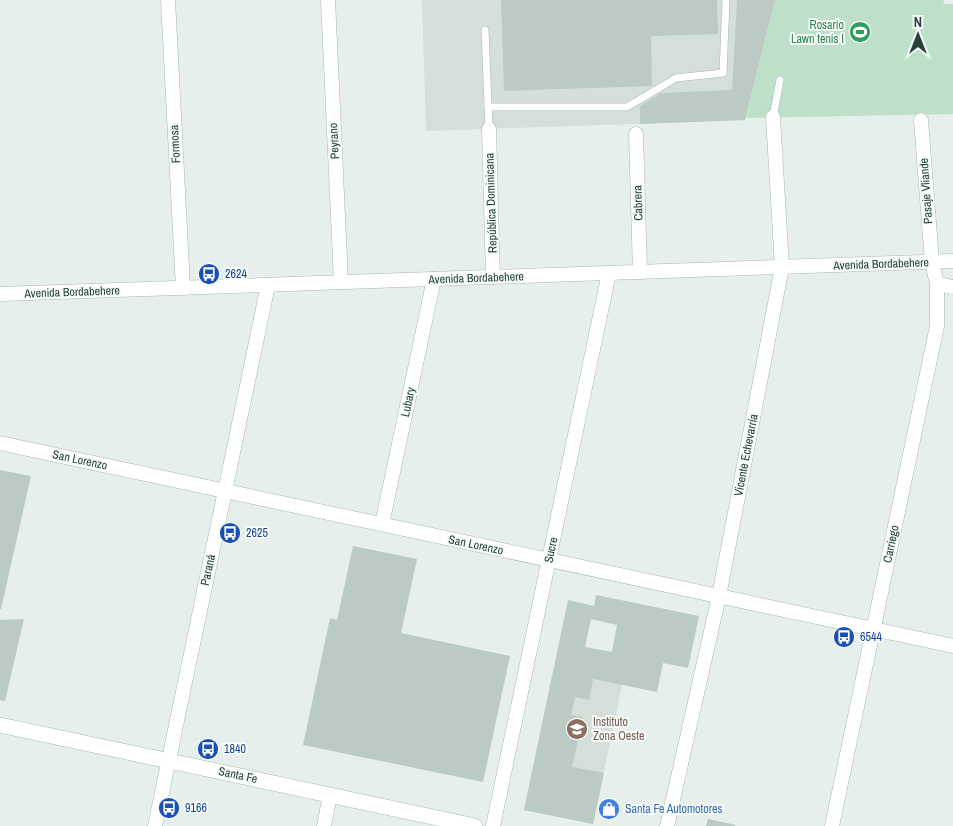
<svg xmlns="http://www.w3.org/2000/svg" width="953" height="826" viewBox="0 0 953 826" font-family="'Archivo Narrow',sans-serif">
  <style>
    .built { fill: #d4dfda }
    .green { fill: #bfe0c8 }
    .building { fill: #bbcac4; fill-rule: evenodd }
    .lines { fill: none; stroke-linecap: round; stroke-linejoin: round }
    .service-casing { stroke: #a8b8b2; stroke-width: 8 }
    .minor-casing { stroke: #a8b8b2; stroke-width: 15 }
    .secondary-casing { stroke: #a4bbb3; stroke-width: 16 }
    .service { stroke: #fff; stroke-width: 7 }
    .minor { stroke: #fff; stroke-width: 14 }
    .secondary { stroke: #fff; stroke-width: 15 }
    .labels { text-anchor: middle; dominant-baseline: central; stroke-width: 4; stroke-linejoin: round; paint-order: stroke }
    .leisure-label { font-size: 12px; fill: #27864d; stroke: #f7fbf9; text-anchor: end }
    .street-label { font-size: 12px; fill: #24423a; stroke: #f7fbf9 }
    .transit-label { font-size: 12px; fill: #164399; stroke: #f7fbf9; text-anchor: start }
    .education-label { font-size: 12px; fill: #785e54; stroke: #f7fbf9; text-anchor: start }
    .shop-label { font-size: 12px; fill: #366cbe; stroke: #f7fbf9; text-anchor: start }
  </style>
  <rect width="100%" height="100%" fill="#e6efeb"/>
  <g class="built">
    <path d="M422,0H775L745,120L426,131Z"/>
    <path d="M553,671L622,685L593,824L524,810Z"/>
  </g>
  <path class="green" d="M775,0H944L943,4H953V114L746,118Z"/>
  <g class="building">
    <path d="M501,0H717L718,34L651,36L652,86L504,91Z"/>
    <path d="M737,0H775L745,120L640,124V106L661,93L732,90Z"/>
    <path d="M0,470L31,476L1,609H0Z"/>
    <path d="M353,546L417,559L401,633L510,656L483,782L303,745L330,618L337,620Z"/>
    <path d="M596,595L699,616L688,668L663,663L657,692L593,679L589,700L575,697L571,715L583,717L572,767L604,773L593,824L524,810L568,600L594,606ZM591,619L617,625L612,652L585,647Z"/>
    <path d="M24,619L5,701L0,700V620Z"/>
    <path d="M708,819L736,825L735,826H706Z"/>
  </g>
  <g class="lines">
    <g class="service-casing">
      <g id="service">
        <path d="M485,30L489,129"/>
        <path d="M488,107H627L676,78L723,73L726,0"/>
        <path d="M773,117L780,80"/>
      </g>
    </g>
    <g class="minor-casing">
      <g id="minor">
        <path d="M168,0L183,288"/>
        <path d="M328,0L341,282"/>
        <path d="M489,129L493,277"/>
        <path d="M636,134L640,272"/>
        <path d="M937,284L953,287"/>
        <path d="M0,294L953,261"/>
        <path d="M0,443L953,646"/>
        <path d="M382,524L434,279"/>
        <path d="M155,826L268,285"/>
        <path d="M324,826L330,795"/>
        <path d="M493,826L609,273"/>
        <path d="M667,826L719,596L782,267L773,117"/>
        <path d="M832,826L937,326V284L932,262L921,120"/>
      </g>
    </g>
    <g class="secondary-casing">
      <path id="secondary" d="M0,725L475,826"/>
    </g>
    <use href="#service" class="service"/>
    <use href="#minor" class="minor"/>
    <use href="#secondary" class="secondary"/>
  </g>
  <defs>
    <g id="stadium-disc" transform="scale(1.125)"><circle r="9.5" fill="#2e9e5b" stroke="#f7fbf9"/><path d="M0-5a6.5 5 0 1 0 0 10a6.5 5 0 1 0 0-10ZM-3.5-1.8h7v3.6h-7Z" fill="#fff"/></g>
    <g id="bus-disc" transform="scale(1.125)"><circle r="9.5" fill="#1a4fb4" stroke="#f7fbf9"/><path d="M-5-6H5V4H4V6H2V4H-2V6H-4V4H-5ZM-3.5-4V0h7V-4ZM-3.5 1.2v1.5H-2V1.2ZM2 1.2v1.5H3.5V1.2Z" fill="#fff"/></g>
    <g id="university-disc" transform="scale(1.125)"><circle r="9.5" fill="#8d6e63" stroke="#f7fbf9"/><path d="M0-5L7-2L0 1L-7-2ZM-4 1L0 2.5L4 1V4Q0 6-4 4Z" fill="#fff"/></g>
    <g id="shop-disc" transform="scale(1.125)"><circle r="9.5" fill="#3f7fe0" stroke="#f7fbf9"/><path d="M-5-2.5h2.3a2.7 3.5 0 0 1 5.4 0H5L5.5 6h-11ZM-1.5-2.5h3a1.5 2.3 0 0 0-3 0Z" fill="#fff"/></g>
  </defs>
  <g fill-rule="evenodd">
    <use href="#stadium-disc" x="860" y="32"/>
    <use href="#bus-disc" x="209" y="274"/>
    <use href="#bus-disc" x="230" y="533"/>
    <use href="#bus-disc" x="844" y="637"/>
    <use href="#university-disc" x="577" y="729"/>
    <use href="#bus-disc" x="208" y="749"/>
    <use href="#bus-disc" x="169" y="808"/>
    <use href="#shop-disc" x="609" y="809"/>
  </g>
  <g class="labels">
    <g class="leisure-label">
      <text x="844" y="25">Rosario<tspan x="844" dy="14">Lawn tenis I</tspan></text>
    </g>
    <g class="street-label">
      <text transform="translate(334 141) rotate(-93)">Peyrano</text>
      <text transform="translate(175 144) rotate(-93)">Formosa</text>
      <text transform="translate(926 191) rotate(-94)">Pasaje Vliande</text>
      <text transform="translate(491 203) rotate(-92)">República Dominicana</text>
      <text transform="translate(638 203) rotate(-92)">Cabrera</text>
      <text transform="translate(881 264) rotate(-2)">Avenida Bordabehere</text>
      <text transform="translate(476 278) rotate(-2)">Avenida Bordabehere</text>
      <text transform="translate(72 292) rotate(-2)">Avenida Bordabehere</text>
      <text transform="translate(408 402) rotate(-78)">Lubary</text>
      <text transform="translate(746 455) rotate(-79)">Vicente Echevarría</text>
      <text transform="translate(80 460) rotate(12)">San Lorenzo</text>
      <text transform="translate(891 544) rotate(-78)">Carriego</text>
      <text transform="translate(476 545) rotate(12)">San Lorenzo</text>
      <text transform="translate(551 550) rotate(-78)">Sucre</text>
      <text transform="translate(208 570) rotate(-78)">Paraná</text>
      <text transform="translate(238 775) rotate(12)">Santa Fe</text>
    </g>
    <g class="transit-label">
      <text x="225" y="274">2624</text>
      <text x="246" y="533">2625</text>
      <text x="860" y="637">6544</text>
      <text x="224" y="749">1840</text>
      <text x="185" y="808">9166</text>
    </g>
    <g class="education-label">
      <text x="593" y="722">Instituto<tspan x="593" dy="14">Zona Oeste</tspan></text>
    </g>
    <g class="shop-label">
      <text x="625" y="809">Santa Fe Automotores</text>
    </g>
  </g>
  <g transform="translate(918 35)" stroke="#f7fbf9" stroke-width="4" paint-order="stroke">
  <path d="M0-4L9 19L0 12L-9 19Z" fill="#24423a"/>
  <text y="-8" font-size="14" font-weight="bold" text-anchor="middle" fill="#24423a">N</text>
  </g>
</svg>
